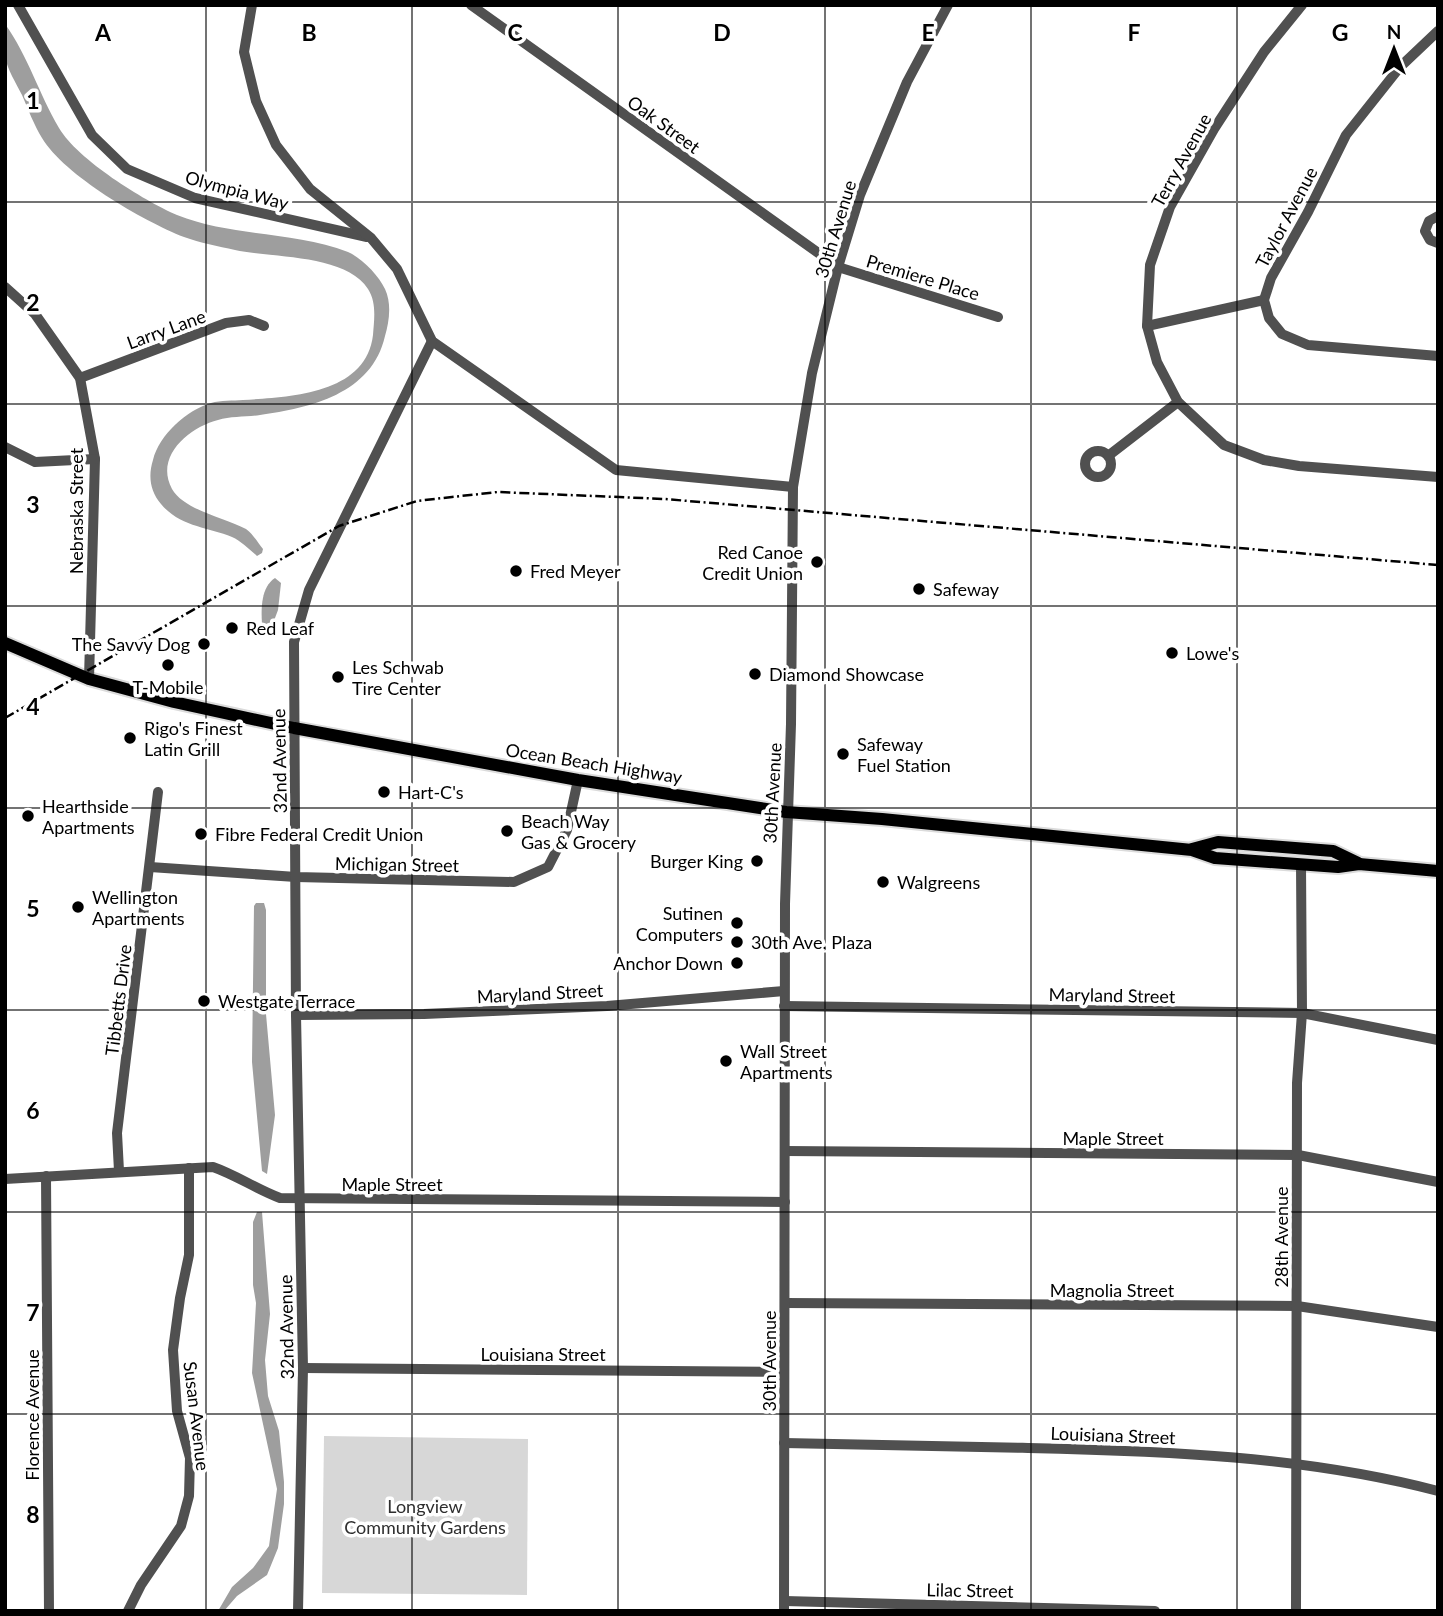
<svg xmlns="http://www.w3.org/2000/svg" width="1443" height="1616" viewBox="0 0 1443 1616" font-family="Lato,sans-serif">
  <style>
    .green { fill: #d7d7d7 }
    .water { fill: #9e9e9e }
    .lines { fill: none; stroke-linecap: round; stroke-linejoin: round }
    .major-casing { stroke: #dbdbdb; stroke-width: 16 }
    .minor { stroke: #505050; stroke-width: 10 }
    .major { stroke: #000; stroke-width: 12 }
    .rail { stroke: #000; stroke-width: 2.5; stroke-dasharray: 10 3.5 2 3.5; stroke-linecap: butt }
    .grid { fill: none; stroke: #000; stroke-width: 2; stroke-opacity: 0.55 }
    .poi-dot { fill: #000; stroke: #fff; stroke-width: 2.5 }
    .labels { text-anchor: middle; dominant-baseline: central; stroke-width: 7; stroke-linejoin: round; paint-order: stroke }
    .street-label { font-size: 18px; fill: #000; stroke: #fff }
    .poi-label { font-size: 18px; fill: #000; stroke: #fff; text-anchor: start }
    .park-label { font-size: 18px; fill: #2e2e2e; stroke: #fff }
    .grid-label { font-size: 23px; text-anchor: middle; font-weight: bold; fill: #000; stroke: #fff; stroke-width: 7; stroke-linejoin: round; paint-order: stroke }
  </style>
  <rect width="100%" height="100%" fill="#fff"/>
  <path class="green" d="M324,1436L528,1439L527,1595L322,1593Z"/>
  <g class="water">
    <path d="M5,24C28,56 39,94 59,128C78,160 143,200 177,215C232,237 294,231 348,252C362,258 379,276 385,289C392,304 389,322 385,336C372,394 310,408 260,415C246,417 231,416 218,420C190,427 154,456 172,489C184,510 225,518 246,529C253,534 258,543 263,549L262,553L257,556C249,549 241,541 232,537C208,527 180,527 161,504C150,491 148,476 153,460C159,435 187,410 211,403C221,400 233,401 243,400C288,397 366,395 373,335C374,320 377,303 368,289C346,254 272,258 235,250C218,246 200,243 184,237C143,221 64,175 42,138C34,125 28,109 22,95C16,83 7,69 5,56C4,46 5,35 5,24Z"/>
    <path d="M275,578L281,583L278,610L272,626L267,628L262,624C261,608 261,587 275,578Z"/>
    <path d="M256,903H264L266,910V1014L275,1115L267,1174L262,1171L252,1062L254,906Z"/>
    <path d="M257,1212H262L270,1314L265,1360L268,1396L279,1431L284,1482V1504L278,1548L267,1575L237,1596L224,1611H218L232,1587L253,1568L269,1546L277,1489L252,1373L256,1303L253,1285V1222Z"/>
  </g>
  <g class="lines">
    <g class="major-casing">
      <g id="major">
        <path d="M5,643L89,679L174,702L294,728L578,780L786,812L882,819L1192,850L1215,858L1338,867L1359,864L1438,871"/>
        <path d="M1192,849L1218,842L1333,851L1358,863"/>
      </g>
    </g>
    <g class="minor">
      <path d="M18,5L92,135L127,169L195,198L367,237"/>
      <path d="M252,5L244,52L256,101L276,145L310,189L371,238L397,269L432,341L616,470L793,487"/>
      <path d="M471,5L838,267L998,317"/>
      <path d="M1302,5L1264,52L1214,129L1170,207L1150,265L1147,326L1157,362L1178,402L1224,445L1264,460L1299,466L1438,477"/>
      <path d="M1438,31L1400,67L1346,135L1308,212L1271,278L1264,300L1269,318L1282,334L1308,345L1438,356"/>
      <path d="M1438,216L1429,221L1425,231L1430,240L1438,243"/>
      <path d="M5,287L35,314L80,378L95,459L89,679"/>
      <path d="M1147,326L1264,300"/>
      <path d="M80,378L226,323L249,320L264,326"/>
      <path d="M5,447L35,462L95,459"/>
      <circle cx="1098" cy="464" r="13"/>
      <path d="M1108,456L1178,402"/>
      <path d="M150,867L296,877L514,882L548,867L567,830L578,780"/>
      <path d="M784,1006L1302,1013L1438,1040"/>
      <path d="M296,1015L424,1014L607,1006L784,991"/>
      <path d="M785,1151L1298,1155L1438,1182"/>
      <path d="M119,1171L117,1133L158,792"/>
      <path d="M46,1176L49,1611"/>
      <path d="M5,1179L213,1167C236,1175 256,1189 280,1198L785,1202"/>
      <path d="M785,1303L1297,1306L1438,1327"/>
      <path d="M303,1368L783,1372"/>
      <path d="M784,1443C866,1445 947,1446 1028,1448C1165,1451 1304,1456 1438,1491"/>
      <path d="M785,1601L1155,1611"/>
      <path d="M128,1611L141,1585L181,1526L189,1496L190,1458L177,1411L173,1350L180,1298L189,1255V1168"/>
      <path d="M298,1611L303,1368L296,1015L294,642L309,590L432,341"/>
      <path d="M784,1611L785,904L791,724L793,487L812,373L838,267L860,195L907,82L948,5"/>
      <path d="M1296,1611L1297,1083L1302,1013L1301,864"/>
    </g>
    <use href="#major" class="major"/>
    <path class="rail" d="M5,718L339,526L417,501L452,497L498,492L665,499L1438,565"/>
  </g>
  <path class="grid" d="M206,5V1611M412,5V1611M618,5V1611M825,5V1611M1031,5V1611M1237,5V1611M5,202H1438M5,404H1438M5,606H1438M5,808H1438M5,1010H1438M5,1212H1438M5,1414H1438"/>
  <g class="poi-dot">
    <circle cx="817" cy="562" r="7"/>
    <circle cx="516" cy="571" r="7"/>
    <circle cx="919" cy="589" r="7"/>
    <circle cx="232" cy="628" r="7"/>
    <circle cx="204" cy="644" r="7"/>
    <circle cx="1172" cy="653" r="7"/>
    <circle cx="168" cy="665" r="7"/>
    <circle cx="755" cy="674" r="7"/>
    <circle cx="338" cy="677" r="7"/>
    <circle cx="130" cy="738" r="7"/>
    <circle cx="843" cy="754" r="7"/>
    <circle cx="384" cy="792" r="7"/>
    <circle cx="28" cy="816" r="7"/>
    <circle cx="507" cy="831" r="7"/>
    <circle cx="201" cy="834" r="7"/>
    <circle cx="757" cy="861" r="7"/>
    <circle cx="883" cy="882" r="7"/>
    <circle cx="78" cy="907" r="7"/>
    <circle cx="737" cy="923" r="7"/>
    <circle cx="737" cy="942" r="7"/>
    <circle cx="737" cy="963" r="7"/>
    <circle cx="204" cy="1001" r="7"/>
    <circle cx="726" cy="1061" r="7"/>
  </g>
  <g class="labels">
    <g class="street-label">
      <text transform="translate(664 124) rotate(36)">Oak Street</text>
      <text transform="translate(1181 160) rotate(-61)">Terry Avenue</text>
      <text transform="translate(237 190) rotate(15)">Olympia Way</text>
      <text transform="translate(1286 217) rotate(-62)">Taylor Avenue</text>
      <text transform="translate(835 229) rotate(-73)">30th Avenue</text>
      <text transform="translate(923 277) rotate(17)">Premiere Place</text>
      <text transform="translate(166 329) rotate(-20)">Larry Lane</text>
      <text transform="translate(76 511) rotate(-90)">Nebraska Street</text>
      <text transform="translate(279 761) rotate(-91)">32nd Avenue</text>
      <text transform="translate(594 763) rotate(9)">Ocean Beach Highway</text>
      <text transform="translate(772 793) rotate(-87)">30th Avenue</text>
      <text transform="translate(397 864) rotate(1)">Michigan Street</text>
      <text transform="translate(540 993) rotate(-3)">Maryland Street</text>
      <text transform="translate(1112 995) rotate(1)">Maryland Street</text>
      <text transform="translate(118 1000) rotate(-83)">Tibbetts Drive</text>
      <text x="1113" y="1138">Maple Street</text>
      <text x="392" y="1184">Maple Street</text>
      <text transform="translate(1281 1237) rotate(-90)">28th Avenue</text>
      <text x="1112" y="1290">Magnolia Street</text>
      <text transform="translate(286 1327) rotate(-91)">32nd Avenue</text>
      <text x="543" y="1354">Louisiana Street</text>
      <text transform="translate(769 1361) rotate(-90)">30th Avenue</text>
      <text transform="translate(32 1415) rotate(-90)">Florence Avenue</text>
      <text transform="translate(197 1416) rotate(83)">Susan Avenue</text>
      <text transform="translate(1113 1435) rotate(2)">Louisiana Street</text>
      <text transform="translate(970 1590) rotate(1)">Lilac Street</text>
    </g>
    <g class="poi-label">
      <text x="803" y="552" text-anchor="end">Red Canoe<tspan x="803" dy="21">Credit Union</tspan></text>
      <text x="530" y="571">Fred Meyer</text>
      <text x="933" y="589">Safeway</text>
      <text x="246" y="628">Red Leaf</text>
      <text x="190" y="644" text-anchor="end">The Savvy Dog</text>
      <text x="1186" y="653">Lowe's</text>
      <text x="352" y="667">Les Schwab<tspan x="352" dy="21">Tire Center</tspan></text>
      <text x="769" y="674">Diamond Showcase</text>
      <text x="168" y="687" text-anchor="middle">T-Mobile</text>
      <text x="144" y="728">Rigo's Finest<tspan x="144" dy="21">Latin Grill</tspan></text>
      <text x="857" y="744">Safeway<tspan x="857" dy="21">Fuel Station</tspan></text>
      <text x="398" y="792">Hart-C's</text>
      <text x="42" y="806">Hearthside<tspan x="42" dy="21">Apartments</tspan></text>
      <text x="521" y="821">Beach Way<tspan x="521" dy="21">Gas &amp; Grocery</tspan></text>
      <text x="215" y="834">Fibre Federal Credit Union</text>
      <text x="743" y="861" text-anchor="end">Burger King</text>
      <text x="897" y="882">Walgreens</text>
      <text x="92" y="897">Wellington<tspan x="92" dy="21">Apartments</tspan></text>
      <text x="723" y="913" text-anchor="end">Sutinen<tspan x="723" dy="21">Computers</tspan></text>
      <text x="751" y="942">30th Ave. Plaza</text>
      <text x="723" y="963" text-anchor="end">Anchor Down</text>
      <text x="218" y="1001">Westgate Terrace</text>
      <text x="740" y="1051">Wall Street<tspan x="740" dy="21">Apartments</tspan></text>
    </g>
    <g class="park-label">
      <text x="425" y="1506">Longview<tspan x="425" dy="21">Community Gardens</tspan></text>
    </g>
  </g>
  <g class="grid-label">
    <text x="103" y="41">A</text>
    <text x="309" y="41">B</text>
    <text x="515" y="41">C</text>
    <text x="722" y="41">D</text>
    <text x="928" y="41">E</text>
    <text x="1134" y="41">F</text>
    <text x="1340" y="41">G</text>
    <text x="33" y="109">1</text>
    <text x="33" y="311">2</text>
    <text x="33" y="513">3</text>
    <text x="33" y="715">4</text>
    <text x="33" y="917">5</text>
    <text x="33" y="1119">6</text>
    <text x="33" y="1321">7</text>
    <text x="33" y="1523">8</text>
  </g>
  <rect width="1443" height="1616" fill="none" stroke="#000000" stroke-width="14"/>
  <g transform="translate(1394 49)" stroke="#ffffff" stroke-width="5" paint-order="stroke">
  <path d="M0-5L12 26L0 18L-12 26Z" fill="#000000"/>
  <text y="-10" font-size="19" font-weight="bold" text-anchor="middle" fill="#000000">N</text>
  </g>
</svg>
